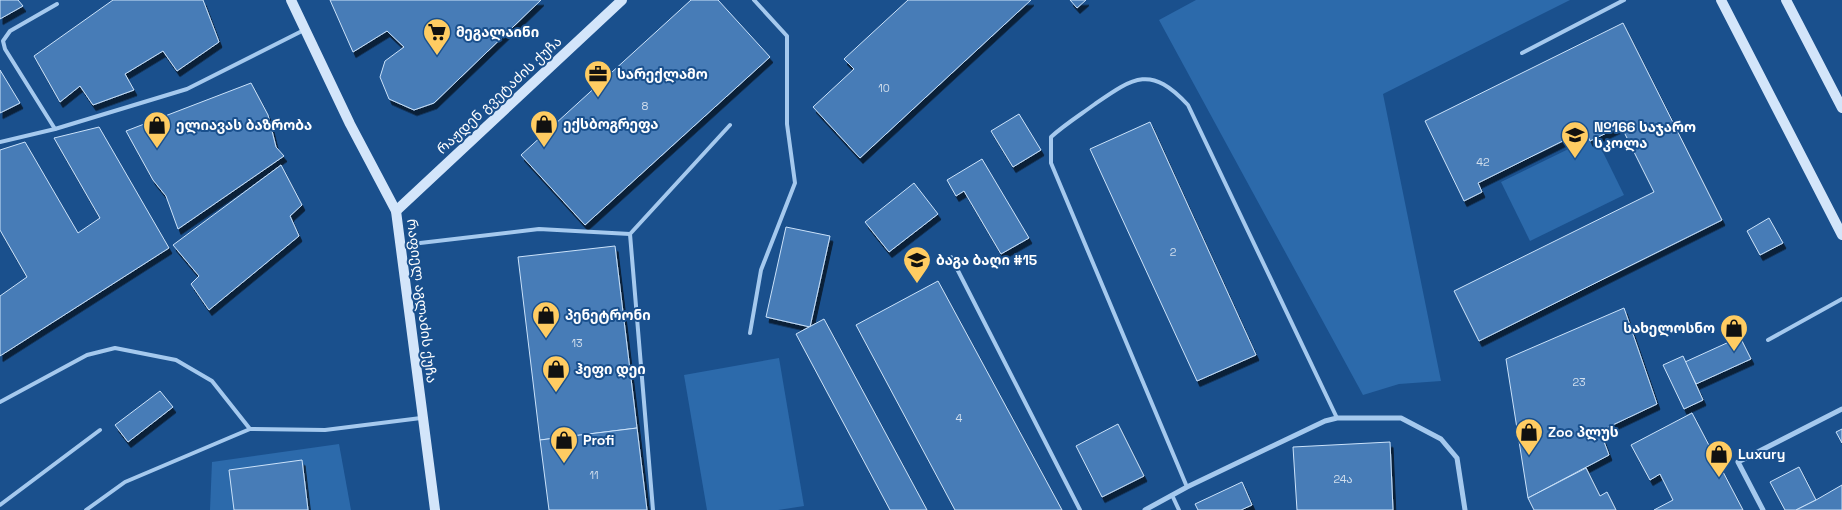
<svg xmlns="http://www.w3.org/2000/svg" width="1842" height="510" viewBox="0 0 1842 510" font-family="'Space Grotesk','Noto Sans Georgian',sans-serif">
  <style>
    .green { fill: #2c6aab }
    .building { fill: #467cb7; stroke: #cbe2fa; filter: url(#shadow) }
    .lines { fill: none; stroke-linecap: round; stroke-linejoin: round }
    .lane { stroke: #a5c9ee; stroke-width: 4 }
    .street { stroke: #a5c9ee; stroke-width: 5 }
    .secondary { stroke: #d3e5fa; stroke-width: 10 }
    .labels { text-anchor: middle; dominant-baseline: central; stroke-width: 4; stroke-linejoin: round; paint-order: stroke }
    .number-label { font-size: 11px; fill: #d1deed }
    .poi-label { font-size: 14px; font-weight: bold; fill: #fff; stroke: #1a508d; text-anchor: start }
    .street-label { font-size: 14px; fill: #fff; stroke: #1a508d }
  </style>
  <defs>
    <filter id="shadow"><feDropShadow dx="3" dy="5.5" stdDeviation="0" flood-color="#0009"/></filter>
  </defs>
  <rect width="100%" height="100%" fill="#1a508d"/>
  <g class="green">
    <path d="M1196,0H1570L1383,94L1441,381L1399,384L1363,395L1159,20Z"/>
    <path d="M1595,136L1624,195L1530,241L1501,182Z"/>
    <path d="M779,358L804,506L778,510H707L684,375Z"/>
    <path d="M339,444L351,510H210L212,462Z"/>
  </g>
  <g class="building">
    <path d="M0,0H18L23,6L0,19Z"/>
    <path d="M113,0H203L219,42L177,71L163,51L125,74L134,90L93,105L80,86L60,102L34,56Z"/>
    <path d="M330,0H541L434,103L414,110L389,99L380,77L385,61L404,47L387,31L353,52Z"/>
    <path d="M691,0H718L770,57L585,225L521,155Z"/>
    <path d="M908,0H1031L860,158L813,107L854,69L844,59Z"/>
    <path d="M1070,0H1086L1077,8Z"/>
    <path d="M1623,23L1722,220L1479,341L1454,291L1654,192L1621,126L1590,141L1585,130L1478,183L1482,192L1464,201L1425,121Z"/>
    <path d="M0,70L20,103L0,113Z"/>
    <path d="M251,83L268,115L276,147L284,156L178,229L166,196L153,180L126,131Z"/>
    <path d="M1019,114L1041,150L1013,167L991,131Z"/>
    <path d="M1150,122L1256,355L1197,381L1090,149Z"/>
    <path d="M99,127L169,248L0,356V296L27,277L0,230V150L25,142L78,233L100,218L54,138Z"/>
    <path d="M982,159L1029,238L1001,254L964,191L956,196L947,180Z"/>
    <path d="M281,165L302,205L290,216L299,236L209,310L191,284L199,276L173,245Z"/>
    <path d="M914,183L938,214L889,252L865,222Z"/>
    <path d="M1769,218L1783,243L1760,255L1747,231Z"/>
    <path d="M786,227L830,236L810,327L766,317Z"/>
    <path d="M615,246L637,428L540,440L518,257Z"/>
    <path d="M938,281L1062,510H955L856,325Z"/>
    <path d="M1624,308L1657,404L1600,431L1609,455L1528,498L1506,359Z"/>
    <path d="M824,319L927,510H890L796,334Z"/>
    <path d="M1740,337L1751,359L1696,384L1685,362Z"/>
    <path d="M1683,356L1703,400L1684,409L1663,365Z"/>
    <path d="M160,391L173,407L128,442L115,425Z"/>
    <path d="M1692,413L1743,510H1654L1673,500L1660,474L1650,480L1631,445Z"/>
    <path d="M1118,424L1144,476L1102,497L1076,446Z"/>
    <path d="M637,428L647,510H549L540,440Z"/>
    <path d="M1842,429V443L1836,432Z"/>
    <path d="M1390,442L1393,510H1297L1293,447Z"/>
    <path d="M302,460L308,510H234L229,470Z"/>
    <path d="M1799,467L1816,500L1796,510H1785L1770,482Z"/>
    <path d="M1586,468L1600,496L1607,492L1616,510H1534L1528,498Z"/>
    <path d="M1242,482L1252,505L1241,510H1198L1195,504Z"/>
    <path d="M1842,485V510H1796L1816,500Z"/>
  </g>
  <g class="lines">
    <g class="lane">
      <path d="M1522,53L1624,0"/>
      <path d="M55,129L5,49L3,41L10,31L57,4"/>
      <path d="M0,142L55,129L187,89L304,30"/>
      <path d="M403,245L539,229L630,234"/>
      <path d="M951,257L1080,510"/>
      <path d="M750,333L761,270L795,183L787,124V36L754,0"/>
      <path d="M1768,340L1842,299"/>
      <path d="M0,402L87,355L115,348L176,360L212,381L250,429"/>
      <path d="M1187,487L1051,163V137C1064,125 1080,115 1095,104C1134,77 1151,65 1188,105L1337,418"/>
      <path d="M1172,495L1179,510"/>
      <path d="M0,505L100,430"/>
      <path d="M86,510L125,482L250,429L325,430L421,418"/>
      <path d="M653,510L630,234L730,125"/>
    </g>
    <g class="street">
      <path d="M1145,510L1187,487L1325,421L1337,418H1401L1441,439L1457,458L1465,510"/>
      <path d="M1763,510L1738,462L1842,409"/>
    </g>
    <g class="secondary">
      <path d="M291,0L350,124L396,211L435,510"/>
      <path d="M1721,0L1842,235"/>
      <path d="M1786,0L1842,108"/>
      <path d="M396,211L622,0"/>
    </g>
  </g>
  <defs>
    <g id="supermarket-pin" transform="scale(1.4375)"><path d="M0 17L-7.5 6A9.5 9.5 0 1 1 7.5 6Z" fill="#ffcc62" stroke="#1a508d"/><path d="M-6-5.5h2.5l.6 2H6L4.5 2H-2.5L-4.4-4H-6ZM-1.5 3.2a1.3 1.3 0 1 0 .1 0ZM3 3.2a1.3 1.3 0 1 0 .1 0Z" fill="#111"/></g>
    <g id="office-pin" transform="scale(1.4375)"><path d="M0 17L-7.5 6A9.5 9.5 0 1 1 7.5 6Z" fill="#ffcc62" stroke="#1a508d"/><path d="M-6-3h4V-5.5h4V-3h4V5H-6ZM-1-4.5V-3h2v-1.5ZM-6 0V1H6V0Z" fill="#111"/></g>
    <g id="shop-pin" transform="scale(1.4375)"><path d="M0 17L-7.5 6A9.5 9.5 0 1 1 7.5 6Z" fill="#ffcc62" stroke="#1a508d"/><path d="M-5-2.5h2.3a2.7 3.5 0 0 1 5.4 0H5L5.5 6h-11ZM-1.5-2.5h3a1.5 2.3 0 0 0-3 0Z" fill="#111"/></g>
    <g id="school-pin" transform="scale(1.4375)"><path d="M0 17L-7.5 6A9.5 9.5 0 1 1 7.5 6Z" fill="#ffcc62" stroke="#1a508d"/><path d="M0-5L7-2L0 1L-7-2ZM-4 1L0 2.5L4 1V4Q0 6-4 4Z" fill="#111"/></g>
  </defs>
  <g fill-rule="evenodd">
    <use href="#supermarket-pin" x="437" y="32"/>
    <use href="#office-pin" x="598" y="74"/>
    <use href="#shop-pin" x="544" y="124"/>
    <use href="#shop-pin" x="157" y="125"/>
    <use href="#school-pin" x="1575" y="135"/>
    <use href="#school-pin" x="917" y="260"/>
    <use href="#shop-pin" x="546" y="315"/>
    <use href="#shop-pin" x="1734" y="328"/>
    <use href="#shop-pin" x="556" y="369"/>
    <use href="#shop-pin" x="1529" y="432"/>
    <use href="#shop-pin" x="564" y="440"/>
    <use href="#shop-pin" x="1719" y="454"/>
  </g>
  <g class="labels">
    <g class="number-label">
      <text x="884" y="88">10</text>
      <text x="645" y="106">8</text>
      <text x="1483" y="162">42</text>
      <text x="1173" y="252">2</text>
      <text x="577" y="343">13</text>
      <text x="1579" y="382">23</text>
      <text x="959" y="418">4</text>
      <text x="594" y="475">11</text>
      <text x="1343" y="479">24ა</text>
    </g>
    <g class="poi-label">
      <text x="456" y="32">მეგალაინი</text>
      <text x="617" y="74">სარექლამო</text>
      <text x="563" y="124">ექსბოგრეფა</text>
      <text x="176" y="125">ელიავას ბაზრობა</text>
      <text x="1594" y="127">№166 საჯარო<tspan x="1594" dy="16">სკოლა</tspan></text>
      <text x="936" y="260">ბაგა ბაღი #15</text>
      <text x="565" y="315">პენეტრონი</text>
      <text x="1715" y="328" text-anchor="end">სახელოსნო</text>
      <text x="575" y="369">ჰეფი დეი</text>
      <text x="1548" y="432">Zoo პლუს</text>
      <text x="583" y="440">Profi</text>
      <text x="1738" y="454">Luxury</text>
    </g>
    <g class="street-label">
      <text transform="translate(499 95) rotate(-43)">რაჟდენ გვეტაძის ქუჩა</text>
      <text transform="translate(422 301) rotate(83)">რაფიელ აგლაძის ქუჩა</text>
    </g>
  </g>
</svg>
